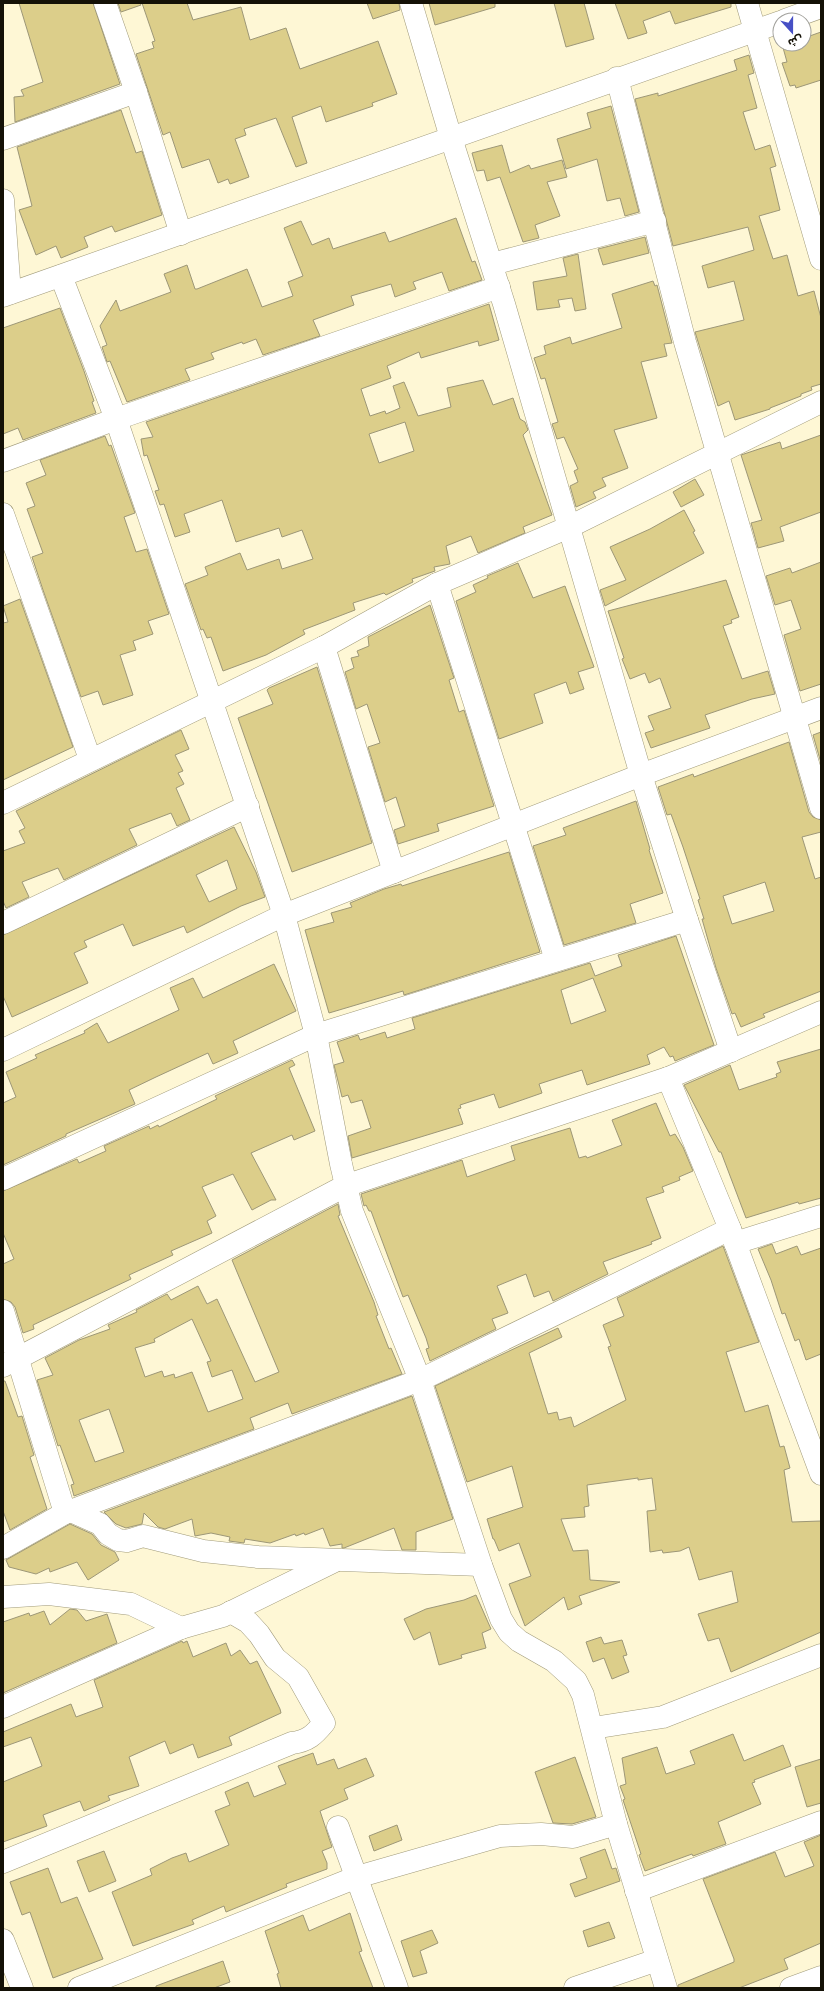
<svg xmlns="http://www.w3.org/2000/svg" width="824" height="1991" viewBox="0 0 824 1991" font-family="Manrope,'Noto Sans Arabic',sans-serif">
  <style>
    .building { fill: #dcce8a; stroke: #9d9777; fill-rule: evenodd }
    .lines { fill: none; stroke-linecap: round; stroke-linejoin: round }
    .minor-casing { stroke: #a19b7b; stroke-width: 23 }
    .minor { stroke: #fff; stroke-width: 22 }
  </style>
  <rect width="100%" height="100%" fill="#fef7d5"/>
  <g class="building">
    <path d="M19,3H93L120,84L15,122L14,97L24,96L21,90L43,82Z"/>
    <path d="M118,3H140L141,5L121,12Z"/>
    <path d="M142,3H187L193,20L241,7L250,40L286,28L300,69L378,41L397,94L372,103L373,106L326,122L321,106L292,117L307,163L296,167L276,118L244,129L246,135L235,139L249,177L230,184L228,179L218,183L209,159L182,168L170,132L163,135L136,54L154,48L152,42L155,41Z"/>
    <path d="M367,3H399L400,10L373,19Z"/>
    <path d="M429,3H495V7L435,25Z"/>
    <path d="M554,3H584L594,39L566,47Z"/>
    <path d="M615,3H731V7L675,24L670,11L643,21L647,33L628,39Z"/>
    <path d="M821,32V80L796,88L795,85L790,86L782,63L787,62L782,44H804V38Z"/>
    <path d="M749,55L754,73L748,75L757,108L743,112L755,150L770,145L776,166L770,168L780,210L759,216L773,259L787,255L798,296L814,291L821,318V384L811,387L812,390L801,394V396L770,408V409L735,420L729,401L718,406L695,332L744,320L734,281L708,288L702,266L754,250L748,227L673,246L635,99L658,93V96L737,70L734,60Z"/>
    <path d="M611,106L639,212L625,216L620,198L607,201L597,159L566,169L557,139L591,128L587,113Z"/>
    <path d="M121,110L136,153L142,151L162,215L115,232L112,226L84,237L88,247L61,258L56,246L36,255L19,210L32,206L17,147Z"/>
    <path d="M502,145L510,173L529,165L531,169L562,160L567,177L547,182L560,216L535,225L539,238L523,242L500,177L487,181L484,170L477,171L472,153Z"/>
    <path d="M456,218L472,262L475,261L482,280L449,291L442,272L413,282L416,289L395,297L391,284L351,296L354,305L313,320L320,336L263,355L256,339L243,344L242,342L211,353L214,359L185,369L190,380L127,402L110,361L107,362L102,347L107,345L100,326L116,300L120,311L171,292L164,274L187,265L195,289H197L247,269L262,307L293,296L288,282L303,276L284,228L301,221L312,245L329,238L333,249L385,232L389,242Z"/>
    <path d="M645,237L649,253L603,265L598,249Z"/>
    <path d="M578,254L586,309L575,311L572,298L558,300L560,307L537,310L533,282L567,276L563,258Z"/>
    <path d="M653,281L655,286L657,285L672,343L664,344L667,356L641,362L657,418L614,430L628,468L602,478L606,486L593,492L596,498L576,507L570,486L578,482L574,471L578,469L564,437L557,439L552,424L558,422L545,378L541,379L534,358L546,354L544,346L570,337L572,344L622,328L612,294Z"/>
    <path d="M489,304L499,340L479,346L478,341L421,358L419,352L387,366L391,378L361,389L370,416L385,411L386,414L400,408L393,386L404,382L418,416L451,407L447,388L483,380L493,405L513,398L520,419L525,422L528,430L523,435L552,515L523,527L525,533L478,553L471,536L446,546L450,564L434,567L435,571L412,579L413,582L386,595L384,593L353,603L355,610L303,630L305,634L266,655L223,671L211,637L207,638L203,629L201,630L185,584L208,575L205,567L240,553L247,570L279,559L282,569L313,559L302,530L282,537L279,528L236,542L222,500L184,514L190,532L175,537L164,504L160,505L155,491L159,490L147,455L144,456L141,439L153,437L146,422ZM405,422L414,451L379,463L369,434Z"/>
    <path d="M60,308L84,371L94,401L92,402L96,413L23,440L18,428L3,434V328Z"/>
    <path d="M821,435V512L780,527L784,541L758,548L751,523L762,520L741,455L780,442L782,449Z"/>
    <path d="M105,436L109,446L111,445L135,513L124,517L136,552L147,549L169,614L148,621L153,634L133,641L136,650L120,655L133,695L103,705L98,691L81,697L43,590L32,557L43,553L27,509L35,506L26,483L46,475L40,460Z"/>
    <path d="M695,479L704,495L681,507L673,492Z"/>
    <path d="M684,510L695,531L693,532L704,553L605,606L600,590L626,580L610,547L650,529Z"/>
    <path d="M821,562V684L800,691L784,635L801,629L791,600L775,605L766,576L790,568L792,573Z"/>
    <path d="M518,563L533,598L565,586L594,667L578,672L584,689L570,694L566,682L534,694L543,723L499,739L456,601L476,592L473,585L488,578L487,576Z"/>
    <path d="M726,580L739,617L731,620L732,623L723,626L742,679L768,671L775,694L752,699L705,715L710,728L651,748L645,733L654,730L648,716L671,708L660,678L649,683L645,673L630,679L622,659L624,658L608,611Z"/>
    <path d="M20,599L73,747L3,780V623L8,622L3,606Z"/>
    <path d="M430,605L454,678L449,680L459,712L464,710L494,806L437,824L439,831L398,844L394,830L405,826L396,797L385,802L368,747L380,743L367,704L356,709L345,672L354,668L351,658L359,656L357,651L369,646L368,637Z"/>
    <path d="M317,667L372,843L292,872L238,718L273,704L267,690L269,688Z"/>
    <path d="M181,730L189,749L175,755L183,771L178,773L184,784L176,788L190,820L177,826L171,813L129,829L137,845L64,880L58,868L22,882L29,897L6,908L3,901V851L25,843L19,831L25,828L16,811Z"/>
    <path d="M821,732V763L813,735Z"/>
    <path d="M789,742L809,812L813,817L821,820V832L802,837L815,879L821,877V991L763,1014L765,1017L741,1027L735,1013L732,1014L716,968L702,919H704L698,900L700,899L683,847L671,814L667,815L658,787L693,774L694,777ZM765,882L774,911L732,924L723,896Z"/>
    <path d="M636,801L650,849L649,850L663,893L630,904L636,923L564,945L533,846L566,835L563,828Z"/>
    <path d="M234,827L256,872L265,897L241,906L187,933L184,926L133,946L123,924L84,941L87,947L74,953L88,983L12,1017L3,996V935ZM227,860L237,889L209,902L196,875Z"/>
    <path d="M509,852L540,952L404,995L403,991L329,1013L305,930L334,922L331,913L352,907L350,903L384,889L401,884L402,886Z"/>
    <path d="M676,936L714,1045L675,1061L673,1056L670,1057L664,1047L647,1055L650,1064L587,1085L582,1070L539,1084L542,1093L499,1108L494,1094L460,1105L461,1108L458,1109L463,1124L352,1158L348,1136L371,1128L362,1100L351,1103L348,1095L342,1097L334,1065L344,1062L337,1042L358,1035L360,1040L385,1032L387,1038L415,1029L412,1018L590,963L595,976L622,966L618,955ZM593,978L606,1011L571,1024L561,990Z"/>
    <path d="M274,964L296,1011L233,1041L238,1053L213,1064L208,1053L156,1077L129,1090L135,1104L66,1134V1136L3,1165V1103L16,1097L6,1072L37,1058L35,1055L85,1033L84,1031L97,1023L108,1043L179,1010L170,988L193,978L203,998Z"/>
    <path d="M821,1049V1198L799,1204L798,1202L746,1218L721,1152H719L684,1085L730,1065L739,1090L777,1077L776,1074L781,1072L777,1062Z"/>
    <path d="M292,1060L295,1065L289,1068L315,1131L294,1140L292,1135L251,1153L276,1200H271L252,1210L233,1174L202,1187L216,1216L207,1221L212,1233L171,1251L173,1255L129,1275L131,1279L33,1325L34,1329L23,1333L15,1307L11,1302L3,1299V1264L14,1259L3,1233V1191L77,1159L79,1163L106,1151L104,1146L149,1126L150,1129L158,1125L159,1127L217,1099L215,1096Z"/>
    <path d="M656,1103L670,1136L675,1134L683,1147L693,1171L679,1177L680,1180L662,1187L664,1192L646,1198L661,1238L651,1242L652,1244L603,1262L608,1274L553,1301L549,1291L534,1297L526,1274L497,1286L508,1313L492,1319L496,1329L430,1361L426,1349L429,1348L426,1338L408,1295L403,1297L371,1211H369L366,1205L364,1206L361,1194L462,1160L467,1177L515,1160L511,1146L570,1128L579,1158L586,1156L587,1158L622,1145L612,1120Z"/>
    <path d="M338,1204L340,1215L338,1216L374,1302L378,1315L376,1316L389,1349L391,1348L402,1374L292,1414L288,1403L250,1418L254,1429L74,1496L71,1485L74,1484L60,1445L58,1446L37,1380L53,1375L45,1358L79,1340L110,1329L108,1325L137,1312L136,1310L167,1294L171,1300L198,1286L207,1304L217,1299L255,1382L279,1372L232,1260ZM192,1319L211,1361L207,1362L212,1377L232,1370L243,1399L208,1412L192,1372L175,1378L174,1374L164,1377L162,1371L145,1377L135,1348L155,1342L154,1339ZM109,1409L124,1452L95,1462L79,1420Z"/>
    <path d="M772,1244L776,1254L797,1246L801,1255L821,1248V1354L806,1360L799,1339L795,1341L785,1313L782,1314L771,1280L758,1249Z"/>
    <path d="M723,1246L759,1342L726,1352L745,1412L768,1405L780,1447L784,1446L790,1468L784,1470L792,1522L821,1521V1632L731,1672L719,1638L708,1641L698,1614L738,1602L732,1571L699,1580L689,1547L680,1551L663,1553L662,1550L650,1552L647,1511L656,1510L652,1478L638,1480V1478L587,1485L589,1506L584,1507L585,1517L561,1519L573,1551L588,1550L590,1580L620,1582L579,1596L582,1604L568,1610L564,1597L525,1626L509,1584L531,1576L519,1543L499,1551L494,1539H493L487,1519L523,1507L512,1466L467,1482L435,1386L558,1328L562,1337L529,1353L548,1414L557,1412L559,1420L571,1417L574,1427L626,1400L608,1347L611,1346L603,1325L624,1316L617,1298Z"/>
    <path d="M3,1381H5L18,1417L22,1416L34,1455L30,1457L47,1509L10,1530L3,1511Z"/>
    <path d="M412,1396L453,1519L416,1532V1550H402L394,1528L344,1548H342V1544L330,1546L323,1528L305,1535L304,1533L296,1536L295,1534L270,1543L245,1539L244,1543L229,1541L230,1537L211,1533L195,1536L192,1519L165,1529L158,1527L144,1513L142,1524L126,1528L116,1524L104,1512Z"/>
    <path d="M70,1524L92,1534L101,1545L115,1552L119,1560L88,1580L77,1562L50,1572L49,1568L36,1574L9,1567L6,1560Z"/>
    <path d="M476,1595L491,1629L482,1633L486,1648L461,1655L462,1658L439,1665L430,1632L414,1640L404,1619L426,1609L464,1600Z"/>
    <path d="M70,1609L77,1610L86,1621L107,1614L117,1643L3,1693V1622L29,1613L30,1616L44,1611L50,1625Z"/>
    <path d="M601,1637L604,1644L622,1640L627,1655L623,1656L629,1672L612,1679L604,1658L593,1662L586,1642Z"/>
    <path d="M182,1641L183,1643L187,1641L193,1657L226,1643L231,1656L240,1650L250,1664L257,1661L280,1709L281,1713L229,1737L232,1745L198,1758L193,1744L170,1754L165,1741L129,1757L139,1786L108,1796L110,1800L84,1811L80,1801L43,1815L47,1826L3,1842V1782L42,1766L31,1737L3,1747V1732L71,1704L76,1717L103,1707L94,1680Z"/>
    <path d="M733,1734L744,1761L783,1745L791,1766L754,1780L755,1782L752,1783L761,1804L718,1822L726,1844L693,1856L692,1854L645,1871L639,1855L641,1854L623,1800L625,1799L620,1786L626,1784L622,1758L657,1747L666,1774L695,1764L690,1751Z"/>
    <path d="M313,1753L317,1765L334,1759L338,1769L366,1758L374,1776L344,1789L348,1799L320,1811L332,1847L322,1851L327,1863V1869L286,1884L287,1887L226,1912L224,1906L192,1920L194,1924L133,1946L112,1892L152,1875L150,1869L172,1858L186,1853L189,1862L229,1845L215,1811L230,1805L225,1792L248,1782L254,1797L286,1784L278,1766Z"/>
    <path d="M575,1757L596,1817L572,1824L553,1823L535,1772Z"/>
    <path d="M821,1759V1803L807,1807L795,1767Z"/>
    <path d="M397,1825L402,1840L374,1851L369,1836Z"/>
    <path d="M821,1835V1943L784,1959L788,1969L739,1988H678V1985L734,1962V1959L703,1879L775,1852L785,1877L814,1866L804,1842Z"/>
    <path d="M605,1849L612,1869L616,1868L620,1881L575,1897L570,1884L587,1878L580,1858Z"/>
    <path d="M104,1851L116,1881L89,1892L77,1861Z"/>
    <path d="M48,1868L61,1903L77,1897L103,1959L53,1978L30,1912L22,1915L10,1882Z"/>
    <path d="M350,1913L362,1951L359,1952L373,1988H281L277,1974L279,1973L265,1931L303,1915L309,1931Z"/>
    <path d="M609,1922L615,1938L588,1947L583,1931Z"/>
    <path d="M432,1930L438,1943L420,1951L427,1973L413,1977L401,1941Z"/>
    <path d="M223,1961L230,1982L214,1988H156V1986Z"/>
  </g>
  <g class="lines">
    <g class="minor-casing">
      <g id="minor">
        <path d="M105,3L136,92L181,234"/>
        <path d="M747,3L821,259"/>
        <path d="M785,20L821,7"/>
        <path d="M617,78L685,342L821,808"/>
        <path d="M3,139L136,92"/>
        <path d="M3,200L10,293"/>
        <path d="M492,264L655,221"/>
        <path d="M61,276L116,419L284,915L316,1035L341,1164L352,1211L420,1380L481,1565L501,1619L509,1632L519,1641L554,1661L576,1681L583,1695L616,1824"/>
        <path d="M3,296L780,22"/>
        <path d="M3,461L116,419L499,287"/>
        <path d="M3,514L90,759"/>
        <path d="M437,584L556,960"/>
        <path d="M324,647L394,872"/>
        <path d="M3,803L324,647L437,584L569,527L821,402"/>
        <path d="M687,920L731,1051"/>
        <path d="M3,923L248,806"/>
        <path d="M3,1050L284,915L641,775L821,708"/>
        <path d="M668,1078L730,1229L821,1474"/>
        <path d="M3,1179L316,1035L687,920L641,775L504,304L451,138L411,3"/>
        <path d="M735,1243L821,1216"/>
        <path d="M3,1311L65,1513"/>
        <path d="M3,1366L345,1186L668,1078L821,1012"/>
        <path d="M71,1511L100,1524L108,1534L118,1540L127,1541L143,1536L203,1551L258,1557L481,1565"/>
        <path d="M3,1548L65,1513L420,1380L730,1229"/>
        <path d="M3,1597L49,1594L131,1604L181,1628"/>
        <path d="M3,1707L181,1628L223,1616L333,1562"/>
        <path d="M593,1728L663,1717L821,1655"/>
        <path d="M338,1827L397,1988"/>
        <path d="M3,1862L292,1743C308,1741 314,1735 324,1723L298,1677L275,1658L259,1634L248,1622L231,1612"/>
        <path d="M636,1891L821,1822"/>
        <path d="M3,1940L22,1988"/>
        <path d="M79,1988L357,1877L500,1836L541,1834L573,1837L616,1824L666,1988"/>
        <path d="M575,1988L657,1960"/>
        <path d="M791,1988L821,1977"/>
      </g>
    </g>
    <use href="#minor" class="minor"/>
  </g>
  <rect width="824" height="1991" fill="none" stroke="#141106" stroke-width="8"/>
  <g transform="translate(792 32) rotate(159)"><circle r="19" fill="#ffffff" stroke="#a1a09b"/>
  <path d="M0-3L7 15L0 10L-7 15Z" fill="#4750c5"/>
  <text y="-6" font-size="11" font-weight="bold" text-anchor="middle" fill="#141106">ش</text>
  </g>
</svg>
